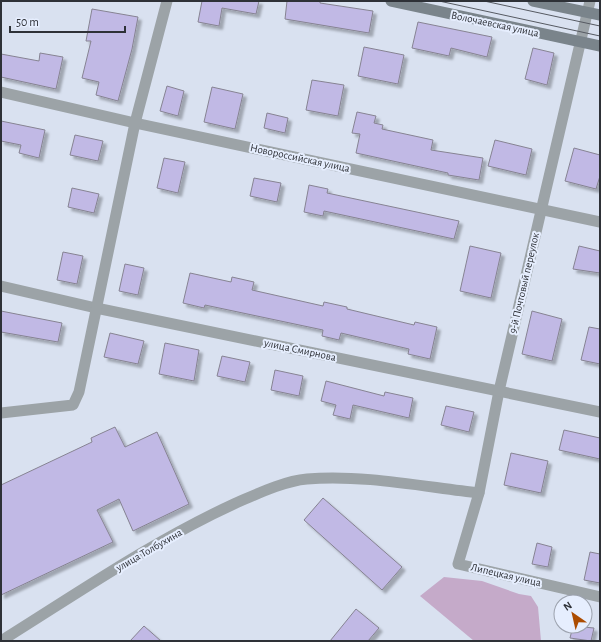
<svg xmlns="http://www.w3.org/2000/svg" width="601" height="642" viewBox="0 0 601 642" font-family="'Alegreya Sans',sans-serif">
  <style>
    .green { fill: #c5aac9 }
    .building { fill: #c1b9e5; stroke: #868392; filter: url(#shadow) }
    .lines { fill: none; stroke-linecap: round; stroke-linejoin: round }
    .minor { stroke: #9ca3a7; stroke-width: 11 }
    .secondary { stroke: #7a848b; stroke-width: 11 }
    .tram { stroke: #565a62; stroke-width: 1 }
    .labels { text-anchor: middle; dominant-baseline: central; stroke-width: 4; stroke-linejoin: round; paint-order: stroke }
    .street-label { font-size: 11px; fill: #2e3137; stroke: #e6eefe }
  </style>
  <defs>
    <filter id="shadow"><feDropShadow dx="3.5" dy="3.5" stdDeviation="1" flood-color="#0004"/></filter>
  </defs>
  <rect width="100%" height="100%" fill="#d9e1f0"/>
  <path class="green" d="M444,577L482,581L519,594L531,596L538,607L541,641H474L420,596Z"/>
  <g class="building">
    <path d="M202,1H259L256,14L222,8L219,26L198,22Z"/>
    <path d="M287,1H320V3L373,11L369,33L285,19Z"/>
    <path d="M92,9L138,17L132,49L118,101L96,95L99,82L82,78L91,41H86Z"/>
    <path d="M418,22L492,37L487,57L451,48L449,56L412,48Z"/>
    <path d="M364,47L404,55L398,84L358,76Z"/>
    <path d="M533,48L554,53L547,85L525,79Z"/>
    <path d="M40,53L63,57L56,89L1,77V54L39,61Z"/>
    <path d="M312,80L344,85L338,116L306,110Z"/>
    <path d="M167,86L184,91L178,116L160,111Z"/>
    <path d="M212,87L243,94L235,129L204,122Z"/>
    <path d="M357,112L376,116L374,123L383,125L382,129L433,140L431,150L483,158L479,180L448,175V173L356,153L360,134L352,133Z"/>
    <path d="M267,113L288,118L285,133L264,128Z"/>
    <path d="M1,121L45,130L39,158L19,153L21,145L1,141Z"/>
    <path d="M75,135L103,141L98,161L70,155Z"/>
    <path d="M495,140L532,149L526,175L488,166Z"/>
    <path d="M574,148L600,155V176L596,189L565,181Z"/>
    <path d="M164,158L185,162L178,193L157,188Z"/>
    <path d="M254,178L281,183L277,202L250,196Z"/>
    <path d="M309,185L328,189L327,193L459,221L454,239L324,211L323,216L304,212Z"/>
    <path d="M72,188L99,194L94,213L68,207Z"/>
    <path d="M470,246L501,253L491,298L460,291Z"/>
    <path d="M579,246L600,251V273L573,269Z"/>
    <path d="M63,252L83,256L77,284L57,280Z"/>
    <path d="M125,264L144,268L138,295L119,291Z"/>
    <path d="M190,273L231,282L232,277L254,282L252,290L323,306L324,302L347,307V309L414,325L415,322L437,327L430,359L408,354L409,349L341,333L339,340L322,336L323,330L205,305L204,308L183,303Z"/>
    <path d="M1,311L62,323L58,342L1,332Z"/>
    <path d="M532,311L562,319L552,361L522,354Z"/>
    <path d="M589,327L600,329V364L581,360Z"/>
    <path d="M110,333L144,341L138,364L104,357Z"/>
    <path d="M165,343L199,350L194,381L159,374Z"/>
    <path d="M222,356L250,362L245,382L217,376Z"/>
    <path d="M275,370L303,376L299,396L271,390Z"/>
    <path d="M326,381L384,396L385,392L413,398L409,418L353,405L350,419L333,415L336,405L321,401Z"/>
    <path d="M446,406L474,412L469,432L441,425Z"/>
    <path d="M115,427L125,447L157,432L189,504L133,531L119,499L97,510L113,542L1,595V485L92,442L91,438Z"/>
    <path d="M564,430L600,438V459L559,450Z"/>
    <path d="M511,453L548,461L541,493L504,485Z"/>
    <path d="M323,498L402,567L382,590L304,520Z"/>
    <path d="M537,543L552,547L548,567L532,564Z"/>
    <path d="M590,552L600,554V583L584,580Z"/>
    <path d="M356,609L379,628L368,641H330Z"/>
    <path d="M144,626L161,641H130Z"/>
    <path d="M573,626L594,628L591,641L570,638Z"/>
  </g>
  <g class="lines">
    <g class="minor">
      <path d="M590,1L499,391L479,493L458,564L600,597"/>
      <path d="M1,92L135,123L600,222"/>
      <path d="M1,286L96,308L600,412"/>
      <path d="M1,413L73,405L79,392L135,123L167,1"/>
      <path d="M1,641C78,593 153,541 236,503C257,494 284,481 307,479C361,474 425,487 479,493"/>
    </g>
    <g class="secondary">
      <path d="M391,1L600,46"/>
      <path d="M533,1L600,15"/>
    </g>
    <g class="tram">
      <path d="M439,1L600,36"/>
      <path d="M484,1L600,26"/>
    </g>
  </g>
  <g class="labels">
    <g class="street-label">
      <text transform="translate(495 24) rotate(12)">Волочаевская улица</text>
      <text transform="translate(300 158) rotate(12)">Новороссийская улица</text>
      <text transform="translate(524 283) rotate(-77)">9-й Почтовый переулок</text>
      <text transform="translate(300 350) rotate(12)">улица Смирнова</text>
      <text transform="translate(149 550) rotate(-30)">улица Толбухина</text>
      <text transform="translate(506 575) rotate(13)">Липецкая улица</text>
    </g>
  </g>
  <rect width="601" height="642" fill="none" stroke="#2e3137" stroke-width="4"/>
  <g transform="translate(573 614) rotate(326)"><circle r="19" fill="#e6eefe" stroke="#9ca2ae"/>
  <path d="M0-3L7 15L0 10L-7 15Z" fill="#ac4c01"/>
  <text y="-6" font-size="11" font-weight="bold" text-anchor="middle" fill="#2e3137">N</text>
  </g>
  <path d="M10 26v6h115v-6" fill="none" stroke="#2e3137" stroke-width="2"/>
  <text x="16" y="26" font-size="12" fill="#2e3137" stroke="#e6eefe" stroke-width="3" paint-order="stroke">50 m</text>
</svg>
